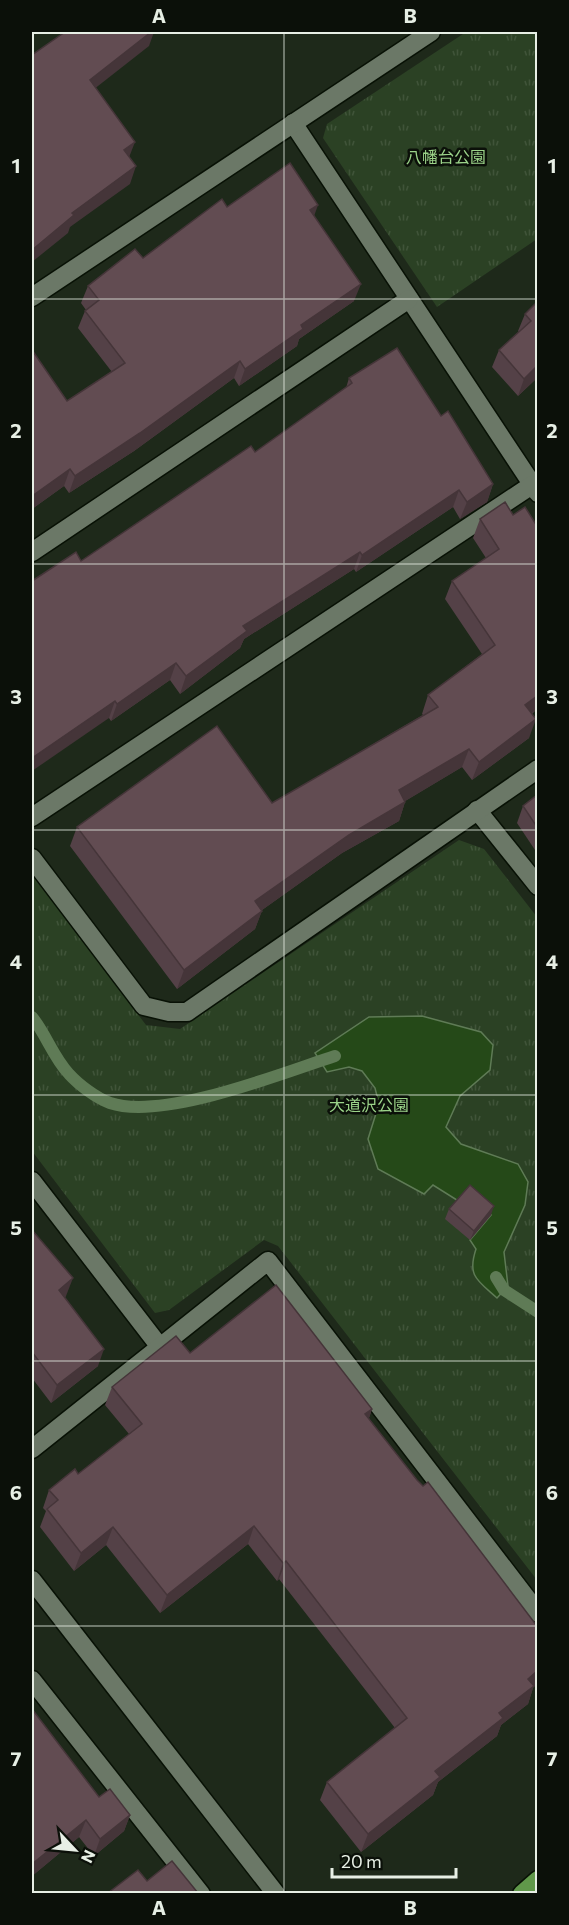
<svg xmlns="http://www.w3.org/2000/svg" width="569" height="1925" viewBox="0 0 569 1925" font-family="Commissioner,'Noto Sans JP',sans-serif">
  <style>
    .grass { fill: url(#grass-tufts) }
    .water { fill: #254918; stroke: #5f7b56; stroke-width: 1.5 }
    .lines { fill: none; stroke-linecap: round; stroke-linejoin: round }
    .stream { stroke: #5f7b56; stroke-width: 12 }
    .minor-casing { stroke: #081105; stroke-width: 21 }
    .major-casing { stroke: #081105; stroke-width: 21 }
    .minor { stroke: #6b7867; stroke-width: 18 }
    .major { stroke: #60984a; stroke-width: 18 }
    .wall { fill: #544147 }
    .shaded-wall { fill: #453539 }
    .building { fill: #624c52; stroke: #453539; stroke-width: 1.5 }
    .grid { fill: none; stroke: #e7efe5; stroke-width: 1.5; stroke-opacity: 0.55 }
    .labels { text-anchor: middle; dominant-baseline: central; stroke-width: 5; stroke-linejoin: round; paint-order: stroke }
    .park-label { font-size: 16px; fill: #9bd389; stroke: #0b1009 }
    .neatline { fill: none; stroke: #e7efe5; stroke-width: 2 }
    .grid-label { font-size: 20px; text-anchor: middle; font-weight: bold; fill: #e7efe5 }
  </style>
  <defs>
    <pattern id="grass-tufts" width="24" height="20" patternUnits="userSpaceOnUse" patternTransform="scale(1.5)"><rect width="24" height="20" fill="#2b4124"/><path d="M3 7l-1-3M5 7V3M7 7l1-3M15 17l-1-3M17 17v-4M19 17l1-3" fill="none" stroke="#405439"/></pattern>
  </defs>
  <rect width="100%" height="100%" fill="#1e291a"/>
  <g class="grass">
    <path d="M466,32H537V239L437,307L323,138L327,124Z"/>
    <path d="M459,840L484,849L537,917V1580L278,1246L264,1240L169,1310L155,1313L32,1151V874L146,1025L180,1029Z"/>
  </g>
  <path class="water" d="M422,1016L481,1032L493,1045L490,1070L460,1096L446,1127L461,1144L518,1164L528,1182L525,1205L504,1252L508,1286L497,1298C477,1280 467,1276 476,1249L470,1240L491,1215L460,1202L433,1185L424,1194L378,1169L368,1139L379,1104L375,1088L362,1071L349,1067L327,1072L315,1053L369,1017Z"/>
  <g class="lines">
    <g class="stream">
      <path d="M32,1017C46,1034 53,1057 69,1074C78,1084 96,1098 110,1103C163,1121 282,1073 335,1056"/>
      <path d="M496,1277L504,1290L538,1312"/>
    </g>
    <g class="minor-casing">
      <g id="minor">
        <path d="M293,123L538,493"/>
        <path d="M32,297L431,32"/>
        <path d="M32,552L409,299"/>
        <path d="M477,810L538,886"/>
        <path d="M32,817L532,485"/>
        <path d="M32,858L144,1006L169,1012H187L538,769"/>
        <path d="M32,1181L160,1347"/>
        <path d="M32,1449L268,1261L538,1613"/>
        <path d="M32,1580L276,1894"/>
        <path d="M32,1680L201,1894"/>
      </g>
    </g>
    <g class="major-casing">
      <path id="major" d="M522,1894L538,1880"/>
    </g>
    <use href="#minor" class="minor"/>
    <use href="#major" class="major"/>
  </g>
  <g class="wall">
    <path d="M227,207L314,216L354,301L299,339L297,346L239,386L234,378L134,451L69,493L64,486L32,509V350L67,401L112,372L78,328L85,311L86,310L81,303L88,286L143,258Z"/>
    <path d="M537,302V378L518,396L492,367L499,350L519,332L518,331L525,314Z"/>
    <path d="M349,378L441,416L493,484L487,502L460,519L453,507L356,572L354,569L244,639L240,648L180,694L170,680L111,721L109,718L81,561L255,452L346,388Z"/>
    <path d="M513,515L537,526V709L532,714L529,738L472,780L462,767L405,801V802L399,821L342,853L262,910L255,929L177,989L70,846L77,827L272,803L423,715L422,714L428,695L482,654L445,599L452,581L486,558L473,538L480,519Z"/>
    <path d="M537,795V853L517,823L523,806Z"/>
    <path d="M449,1209L491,1215L470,1240L445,1219Z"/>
    <path d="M32,1230L66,1296L64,1298L98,1366L51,1403L32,1378Z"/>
    <path d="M190,1353L372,1409L369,1418L533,1688L528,1704L501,1725L497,1736L438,1782L433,1795L361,1852L320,1800L327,1782L395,1728L279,1579L277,1581L248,1544L160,1613L106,1545L74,1571L40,1527L46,1511L43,1508L49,1490L78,1474L129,1434L105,1405L112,1387Z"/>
    <path d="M99,1797L130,1815L124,1831L94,1856L79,1837L32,1876Z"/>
  </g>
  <g class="shaded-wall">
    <path d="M151,32H154L149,46L84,97L90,80Z"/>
    <path d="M135,142L128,160L124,150Z"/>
    <path d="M136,166L130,184L70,227L68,233L32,262V250L72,213Z"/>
    <path d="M318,205L312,222L310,210Z"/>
    <path d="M361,284L354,301L299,339L297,346L239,386L245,369L301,325Z"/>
    <path d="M240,361L234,378L134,451L69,493L75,476Z"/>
    <path d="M537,366V378L518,396L524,379Z"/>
    <path d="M70,469L64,486L32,509V496Z"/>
    <path d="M493,484L487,502L460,519L467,502Z"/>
    <path d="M459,490L453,507L356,572L362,555Z"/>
    <path d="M360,552L354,569L244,639L240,648L180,694L186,676L243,626Z"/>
    <path d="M176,663L170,680L111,721L117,704Z"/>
    <path d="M537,696V709L518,723L525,705Z"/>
    <path d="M115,701L109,718L32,771V758Z"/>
    <path d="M536,719L529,738L472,780L479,762Z"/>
    <path d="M469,749L462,767L392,809L399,790Z"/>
    <path d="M405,802L399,821L342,853L248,920L255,901L349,835Z"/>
    <path d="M262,911L255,929L177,989L184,970Z"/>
    <path d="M494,1206L491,1215L470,1240L474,1231Z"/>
    <path d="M73,1278L66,1296L52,1308L59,1290Z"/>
    <path d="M104,1349L98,1366L51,1403L57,1385Z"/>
    <path d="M372,1409L366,1427L365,1414Z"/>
    <path d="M254,1526L248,1544L160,1613L167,1595Z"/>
    <path d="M113,1527L106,1545L74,1571L81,1553Z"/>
    <path d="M286,1561L279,1579L277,1581L283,1563Z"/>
    <path d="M537,1671V1684L533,1688L528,1704L501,1725L497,1736L438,1782L433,1795L361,1852L368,1834L499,1713L528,1679Z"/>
    <path d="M130,1815L124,1831L94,1856L100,1839Z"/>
    <path d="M86,1820L79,1837L32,1876V1864Z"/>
  </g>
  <g class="building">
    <path d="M65,32H151L90,80L135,142L124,150L136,166L72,213L74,215L32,250V55Z"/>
    <path d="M290,163L318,205L310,210L361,284L301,325L303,329L245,369L240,361L140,433L75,476L70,469L32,496V350L67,401L125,363L85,311L99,300L88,286L135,249L143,258L222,199L227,207Z"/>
    <path d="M537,302V366L524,379L499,350L531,321L525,314Z"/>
    <path d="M397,348L441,416L448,411L493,484L467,502L459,490L362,555L360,552L243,626L247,631L186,676L176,663L117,704L115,701L32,758V581L76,552L81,561L251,446L255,452L352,383L349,378Z"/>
    <path d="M505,502L513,515L525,507L537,526V696L525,705L536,719L479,762L469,749L399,790L405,802L349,835L255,901L262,911L184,970L77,827L217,726L272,803L438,707L428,695L495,645L452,581L499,549L480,519Z"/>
    <path d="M537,795V827L523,806Z"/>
    <path d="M470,1185L494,1206L474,1231L449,1209Z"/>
    <path d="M32,1230L73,1278L59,1290L104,1349L57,1385L32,1352Z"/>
    <path d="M276,1285L372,1409L365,1414L417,1480L423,1486L428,1482L537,1626V1671L528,1679L534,1686L499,1713L503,1718L435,1771L440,1777L368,1834L327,1782L407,1718L286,1561L283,1563L254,1526L167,1595L113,1527L81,1553L47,1509L58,1500L49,1490L75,1469L78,1474L142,1424L112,1387L176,1336L190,1353Z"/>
    <path d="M32,1709L99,1797L110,1789L130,1815L100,1839L86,1820L32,1864Z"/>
    <path d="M172,1861L198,1893H108L138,1870L147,1881Z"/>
  </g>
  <path class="grid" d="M284,32V1894M32,299H538M32,564H538M32,830H538M32,1095H538M32,1361H538M32,1626H538"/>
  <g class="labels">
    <g class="park-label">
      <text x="446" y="156">八幡台公園</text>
      <text x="369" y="1104">大道沢公園</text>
    </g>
  </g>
  <rect width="569" height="1925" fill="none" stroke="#0b1009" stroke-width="66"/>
  <g transform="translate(75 1850) rotate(116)" stroke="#0b1009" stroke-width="4.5" paint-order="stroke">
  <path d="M0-4.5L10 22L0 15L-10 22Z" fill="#e7efe5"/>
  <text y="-9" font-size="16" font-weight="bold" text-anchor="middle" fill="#e7efe5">N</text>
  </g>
  <path d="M332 1868v9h124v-9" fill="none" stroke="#e7efe5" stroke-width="3"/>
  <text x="341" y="1868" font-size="18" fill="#e7efe5" stroke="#0b1009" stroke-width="4.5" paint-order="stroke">20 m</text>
  <rect x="33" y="33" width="503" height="1859" class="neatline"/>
  <g class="grid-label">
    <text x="159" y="23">A</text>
    <text x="410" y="23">B</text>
    <text x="16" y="173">1</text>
    <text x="552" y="173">1</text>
    <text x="16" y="438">2</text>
    <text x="552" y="438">2</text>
    <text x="16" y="704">3</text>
    <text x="552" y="704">3</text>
    <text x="16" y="969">4</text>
    <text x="552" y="969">4</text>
    <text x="16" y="1235">5</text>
    <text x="552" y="1235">5</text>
    <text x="16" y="1500">6</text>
    <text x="552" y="1500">6</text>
    <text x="16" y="1766">7</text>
    <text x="552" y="1766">7</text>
    <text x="159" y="1915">A</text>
    <text x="410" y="1915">B</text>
  </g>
</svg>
